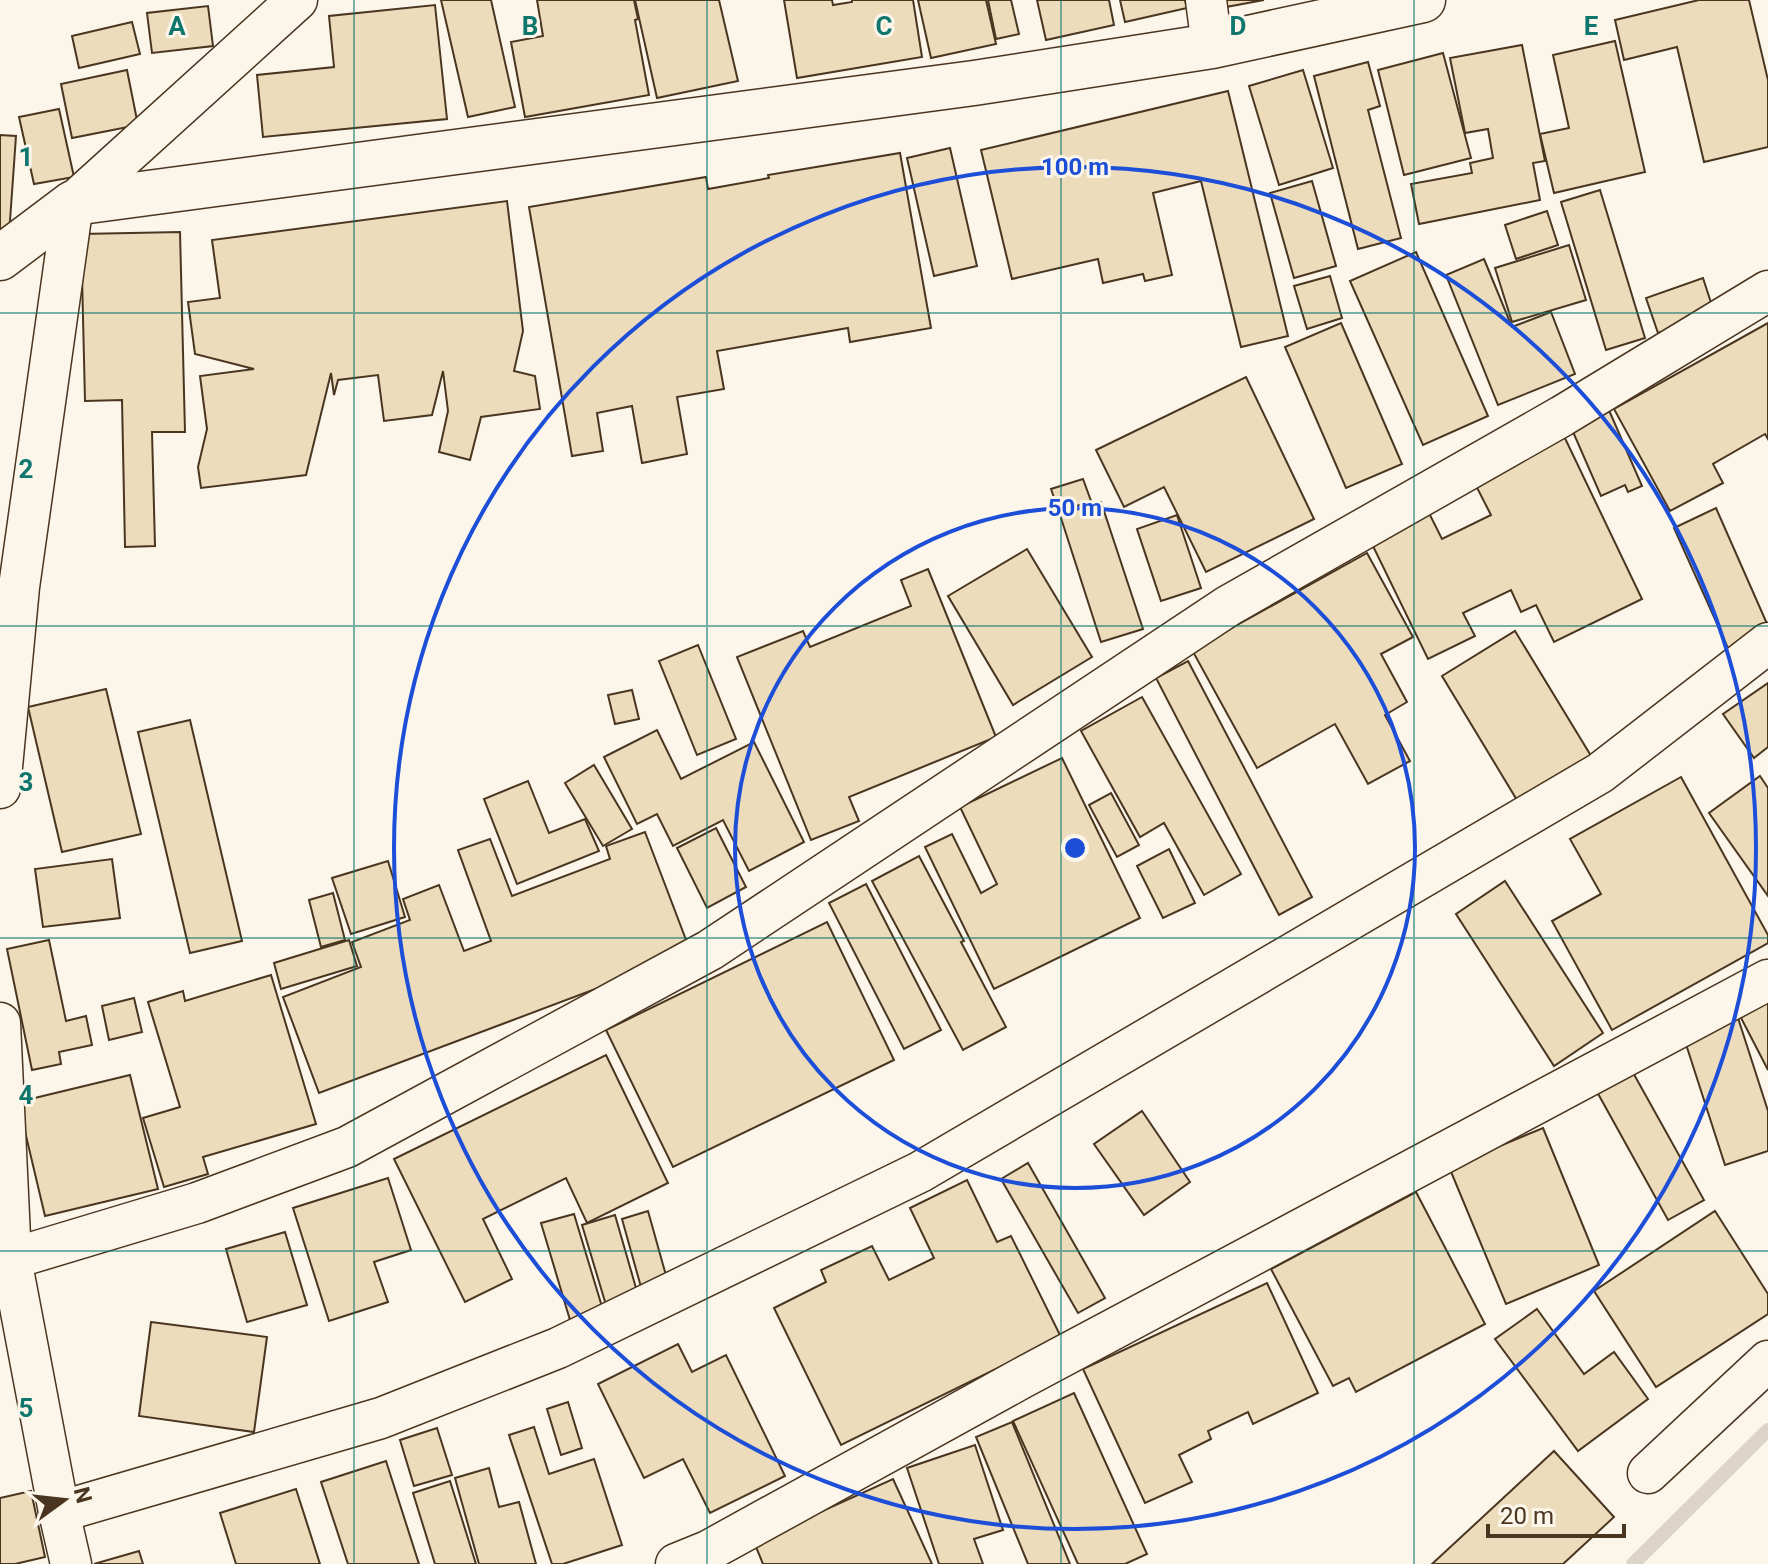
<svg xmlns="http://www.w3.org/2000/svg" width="1768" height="1564" viewBox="0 0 1768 1564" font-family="Roboto,sans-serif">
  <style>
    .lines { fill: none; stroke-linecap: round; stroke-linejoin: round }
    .stream { stroke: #dcd4c6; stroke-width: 14 }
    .building { fill: #ecdcbc; stroke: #4a3520; stroke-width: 2 }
    .minor-casing { stroke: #4a3520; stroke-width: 43 }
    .tertiary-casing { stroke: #4a3520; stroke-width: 47 }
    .minor { stroke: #fbf6e9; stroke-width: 40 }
    .tertiary { stroke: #fbf6e9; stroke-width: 44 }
    .grid { fill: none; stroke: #0f766e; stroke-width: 2; stroke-opacity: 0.55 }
    .ring { fill: none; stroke: #1d4ed8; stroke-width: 4 }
    .grid-label { font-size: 26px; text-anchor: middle; font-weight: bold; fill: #0f766e; stroke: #fbf6e9; stroke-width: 6; stroke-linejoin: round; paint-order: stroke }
    .centre { fill: #1d4ed8; stroke: #fbf6e9; stroke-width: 4 }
    .ring-label { font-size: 24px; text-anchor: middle; font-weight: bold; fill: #1d4ed8; stroke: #fbf6e9; stroke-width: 6; stroke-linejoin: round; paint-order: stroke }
  </style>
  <rect width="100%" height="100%" fill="#fbf6e9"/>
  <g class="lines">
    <path class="stream" d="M1633,1564L1768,1430"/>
  </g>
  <g class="building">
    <path d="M441,0H491L515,107L468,117Z"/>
    <path d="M537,0H634L638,19L635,20L649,95L525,117L511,42L543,36Z"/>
    <path d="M635,0H719L738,81L657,98Z"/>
    <path d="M784,0H832L833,5L852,2V0H913L922,57L797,78Z"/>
    <path d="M918,0H986L996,44L931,58Z"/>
    <path d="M988,0H1011L1019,34L996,39Z"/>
    <path d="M1037,0H1109L1114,25L1046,40Z"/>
    <path d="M1120,0H1185L1187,8L1125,22Z"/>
    <path d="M1225,0H1264L1226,7Z"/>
    <path d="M1699,0H1749L1768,80V147L1704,162L1677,47L1624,60L1615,20Z"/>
    <path d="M435,5L447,119L263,137L257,75L334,67L329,16Z"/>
    <path d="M208,6L213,46L152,53L147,13Z"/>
    <path d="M132,22L140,54L79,68L72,36Z"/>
    <path d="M1615,41L1645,172L1554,193L1540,134L1569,128L1553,55Z"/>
    <path d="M1522,45L1545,161L1533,163L1540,200L1419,224L1411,184L1472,173L1470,163L1493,158L1488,129L1465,133L1450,58Z"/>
    <path d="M1443,53L1471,158L1404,175L1378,70Z"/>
    <path d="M1368,62L1380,106L1368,110L1401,238L1358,249L1314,76Z"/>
    <path d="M127,70L138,125L72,138L61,84Z"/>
    <path d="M1303,70L1333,168L1279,185L1249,86Z"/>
    <path d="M1228,91L1288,336L1241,347L1201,181L1153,193L1172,275L1145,281L1143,274L1103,283L1098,259L1012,279L981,150Z"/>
    <path d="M59,109L74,177L34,184L19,117Z"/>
    <path d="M0,135L16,136L9,235L0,234Z"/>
    <path d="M950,148L977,266L934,276L907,158Z"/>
    <path d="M900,153L931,328L850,342L848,328L717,351L724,389L677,397L687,454L642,463L632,406L597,413L603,451L572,456L529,207L706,177L708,189L769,178L768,175Z"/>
    <path d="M1312,181L1336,266L1294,278L1270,193Z"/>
    <path d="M1600,190L1645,338L1606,350L1561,202Z"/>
    <path d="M507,201L523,331L514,371L535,376L540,409L481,417L470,460L439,452L448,411L443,371L432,415L384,421L378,375L338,380L334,395L331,373L306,475L201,488L198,467L207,429L200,376L254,369L195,354L188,302L220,298L212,240Z"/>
    <path d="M1547,211L1558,245L1516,259L1505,225Z"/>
    <path d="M180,232L185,432H152L155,546L125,547L122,400L85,401L81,234Z"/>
    <path d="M1569,245L1586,300L1512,322L1495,268Z"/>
    <path d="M1416,252L1488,416L1423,445L1350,281Z"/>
    <path d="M1484,259L1512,327L1551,312L1575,374L1498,405L1446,275Z"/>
    <path d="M1330,276L1342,318L1307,329L1294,286Z"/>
    <path d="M1703,278L1715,315L1658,333L1646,298Z"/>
    <path d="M1341,323L1402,464L1346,488L1285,347Z"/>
    <path d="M1768,323V439L1765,434L1713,464L1723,483L1670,511L1614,409Z"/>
    <path d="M1246,377L1314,519L1206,572L1164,487L1124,507L1096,450Z"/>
    <path d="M1608,408L1642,486L1628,492L1625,485L1601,496L1570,425Z"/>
    <path d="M1562,432L1642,599L1554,642L1536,605L1521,612L1511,590L1463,613L1475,636L1428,659L1370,540L1428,511L1442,539L1491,515L1471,476Z"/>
    <path d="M1083,479L1091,501L1059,512L1051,489Z"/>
    <path d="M1101,502L1143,629L1101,642L1060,515Z"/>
    <path d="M1716,508L1768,626L1731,655L1674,528Z"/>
    <path d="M1177,515L1201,588L1161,601L1137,529Z"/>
    <path d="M1027,549L1092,657L1013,705L948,596Z"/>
    <path d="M1367,553L1413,637L1381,654L1407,702L1385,715L1410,761L1368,784L1335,724L1257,768L1192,650Z"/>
    <path d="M928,569L996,737L849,797L859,821L811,840L737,657L803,631L810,647L911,606L901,580Z"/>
    <path d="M1515,631L1596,764L1523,810L1442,676Z"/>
    <path d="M698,645L736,739L697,755L659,661Z"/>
    <path d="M1188,661L1312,897L1279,915L1156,678Z"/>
    <path d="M1768,683V747L1754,758L1723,714Z"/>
    <path d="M106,689L141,834L62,852L28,707Z"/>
    <path d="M632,690L639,719L615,724L608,695Z"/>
    <path d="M1142,697L1241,874L1204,895L1164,823L1140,837L1081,731Z"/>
    <path d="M190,720L242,941L190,953L138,732Z"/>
    <path d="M657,730L681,779L754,742L804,842L749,871L723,820L673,846L657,814L637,824L604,757Z"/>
    <path d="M1062,758L1140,918L994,989L925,847L952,834L981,893L997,884L960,807Z"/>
    <path d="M594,765L632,829L603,846L565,783Z"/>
    <path d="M1760,776L1768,788V896L1709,813Z"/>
    <path d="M1681,777L1768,935V943L1612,1030L1552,921L1601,894L1570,839Z"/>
    <path d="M528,781L549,833L585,819L599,851L517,884L484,799Z"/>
    <path d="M1111,793L1139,845L1117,857L1089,805Z"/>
    <path d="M716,828L746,887L707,908L677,848Z"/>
    <path d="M645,832L691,953L319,1093L283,997L361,967L352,942L410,920L403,899L439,885L464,951L491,941L458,850L490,839L512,896L610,859L606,846Z"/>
    <path d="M1169,849L1195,903L1163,918L1137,866Z"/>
    <path d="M919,856L964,941L961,942L1006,1027L963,1050L872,881Z"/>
    <path d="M112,859L120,918L43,927L35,869Z"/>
    <path d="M388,861L405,917L351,934L332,878Z"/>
    <path d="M1505,881L1603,1033L1554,1066L1456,914Z"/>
    <path d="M866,884L941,1030L904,1049L829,903Z"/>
    <path d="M333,893L345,940L321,947L309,900Z"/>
    <path d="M827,922L894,1060L673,1167L606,1030Z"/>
    <path d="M49,940L66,1021L86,1016L92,1045L59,1052L61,1064L32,1070L7,949Z"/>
    <path d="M349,940L357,966L281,989L274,963Z"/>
    <path d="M271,975L316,1124L203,1157L208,1174L164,1187L143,1118L180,1107L148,1002L183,991L185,1001Z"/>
    <path d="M1768,996V1070L1738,1012Z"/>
    <path d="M134,998L142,1032L109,1040L102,1006Z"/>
    <path d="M1738,1018L1768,1111V1151L1725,1165L1683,1035Z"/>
    <path d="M606,1055L668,1183L587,1223L566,1178L483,1219L512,1279L465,1302L394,1159Z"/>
    <path d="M1631,1069L1704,1200L1668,1220L1596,1090Z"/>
    <path d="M130,1075L158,1189L45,1216L18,1102Z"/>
    <path d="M1142,1111L1190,1182L1144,1215L1094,1144Z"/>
    <path d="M1543,1128L1599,1265L1506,1304L1449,1167Z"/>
    <path d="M1028,1163L1105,1298L1078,1313L1001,1179Z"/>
    <path d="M388,1178L411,1250L374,1262L388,1302L329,1321L293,1208Z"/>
    <path d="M967,1180L997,1242L1011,1236L1061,1337L841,1445L774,1308L826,1282L821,1270L872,1246L889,1280L934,1258L910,1208Z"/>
    <path d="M1416,1192L1485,1324L1356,1392L1349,1378L1333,1386L1271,1269Z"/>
    <path d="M648,1211L667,1279L641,1287L622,1219Z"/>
    <path d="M1715,1211L1768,1294V1314L1656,1387L1594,1291Z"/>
    <path d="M574,1214L603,1310L570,1320L541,1223Z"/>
    <path d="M615,1215L638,1295L606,1305L582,1225Z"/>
    <path d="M285,1232L307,1305L247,1322L226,1249Z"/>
    <path d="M1267,1283L1318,1393L1253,1424L1248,1412L1208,1431L1211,1439L1179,1455L1192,1482L1145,1503L1083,1369Z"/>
    <path d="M1537,1309L1584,1374L1614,1352L1648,1399L1578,1451L1495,1339Z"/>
    <path d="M151,1322L267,1337L254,1432L139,1416Z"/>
    <path d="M678,1344L692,1372L726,1355L785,1476L710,1513L683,1459L644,1478L598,1384Z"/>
    <path d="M1074,1393L1147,1554L1125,1564H1078L1013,1421Z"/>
    <path d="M568,1402L582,1448L561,1455L547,1409Z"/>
    <path d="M1012,1422L1070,1564H1028L976,1437Z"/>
    <path d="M534,1427L549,1474L594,1459L622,1545L563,1564H552L509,1435Z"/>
    <path d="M437,1428L452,1475L414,1486L400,1440Z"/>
    <path d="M975,1445L1003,1530L974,1539L983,1564H939L907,1468Z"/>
    <path d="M1554,1451L1614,1517L1563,1564H1432Z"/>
    <path d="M386,1461L419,1564H348L321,1482Z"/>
    <path d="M489,1468L499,1507L519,1502L536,1564H479L455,1478Z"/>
    <path d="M893,1479L932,1564H763L754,1542Z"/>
    <path d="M450,1481L476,1564H435L413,1493Z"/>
    <path d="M296,1489L320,1564H236L220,1513Z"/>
    <path d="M31,1491L45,1557L15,1564H0V1498Z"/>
    <path d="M139,1551L143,1564H94Z"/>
  </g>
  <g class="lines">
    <g class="minor-casing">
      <g id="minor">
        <path d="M1206,0L1212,46"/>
        <path d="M0,788L19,587L73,203L297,0"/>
        <path d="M0,1023L11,1259L59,1512L71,1564"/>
        <path d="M11,1259L197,1203L347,1147L710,950L1228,606L1562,416L1768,291"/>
        <path d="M1648,1473L1768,1361"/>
        <path d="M59,1512L381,1418L558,1348L920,1172L1600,773L1768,643"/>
        <path d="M676,1564L708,1551L1022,1378L1768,980"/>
      </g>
    </g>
    <g class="tertiary-casing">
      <path id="tertiary" d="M0,258L73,203L974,83L1212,46L1423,0"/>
    </g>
    <use href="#minor" class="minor"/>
    <use href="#tertiary" class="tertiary"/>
  </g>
  <path class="grid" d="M354,0V1564M707,0V1564M1061,0V1564M1414,0V1564M0,313H1768M0,626H1768M0,938H1768M0,1251H1768"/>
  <g class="ring">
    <circle cx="1075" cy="848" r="340"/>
    <circle cx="1075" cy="848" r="681"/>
  </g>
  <g class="grid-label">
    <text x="177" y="35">A</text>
    <text x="530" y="35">B</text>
    <text x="884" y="35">C</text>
    <text x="1238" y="35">D</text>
    <text x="1591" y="35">E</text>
    <text x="26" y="166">1</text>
    <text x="26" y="478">2</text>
    <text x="26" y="791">3</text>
    <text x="26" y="1104">4</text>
    <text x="26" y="1417">5</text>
  </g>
  <circle cx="1075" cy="848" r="12" class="centre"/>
  <g class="ring-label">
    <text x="1075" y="175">100 m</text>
    <text x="1075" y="516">50 m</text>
  </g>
  <g transform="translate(64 1500) rotate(75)" stroke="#fbf6e9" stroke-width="6" paint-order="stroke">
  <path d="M0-6L14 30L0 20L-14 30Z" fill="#4a3520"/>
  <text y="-12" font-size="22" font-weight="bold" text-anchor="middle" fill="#4a3520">N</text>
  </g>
  <path d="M1488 1524v12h136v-12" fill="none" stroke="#4a3520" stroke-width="4"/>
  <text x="1500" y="1524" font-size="24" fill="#4a3520" stroke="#fbf6e9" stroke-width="6" paint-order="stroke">20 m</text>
</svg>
